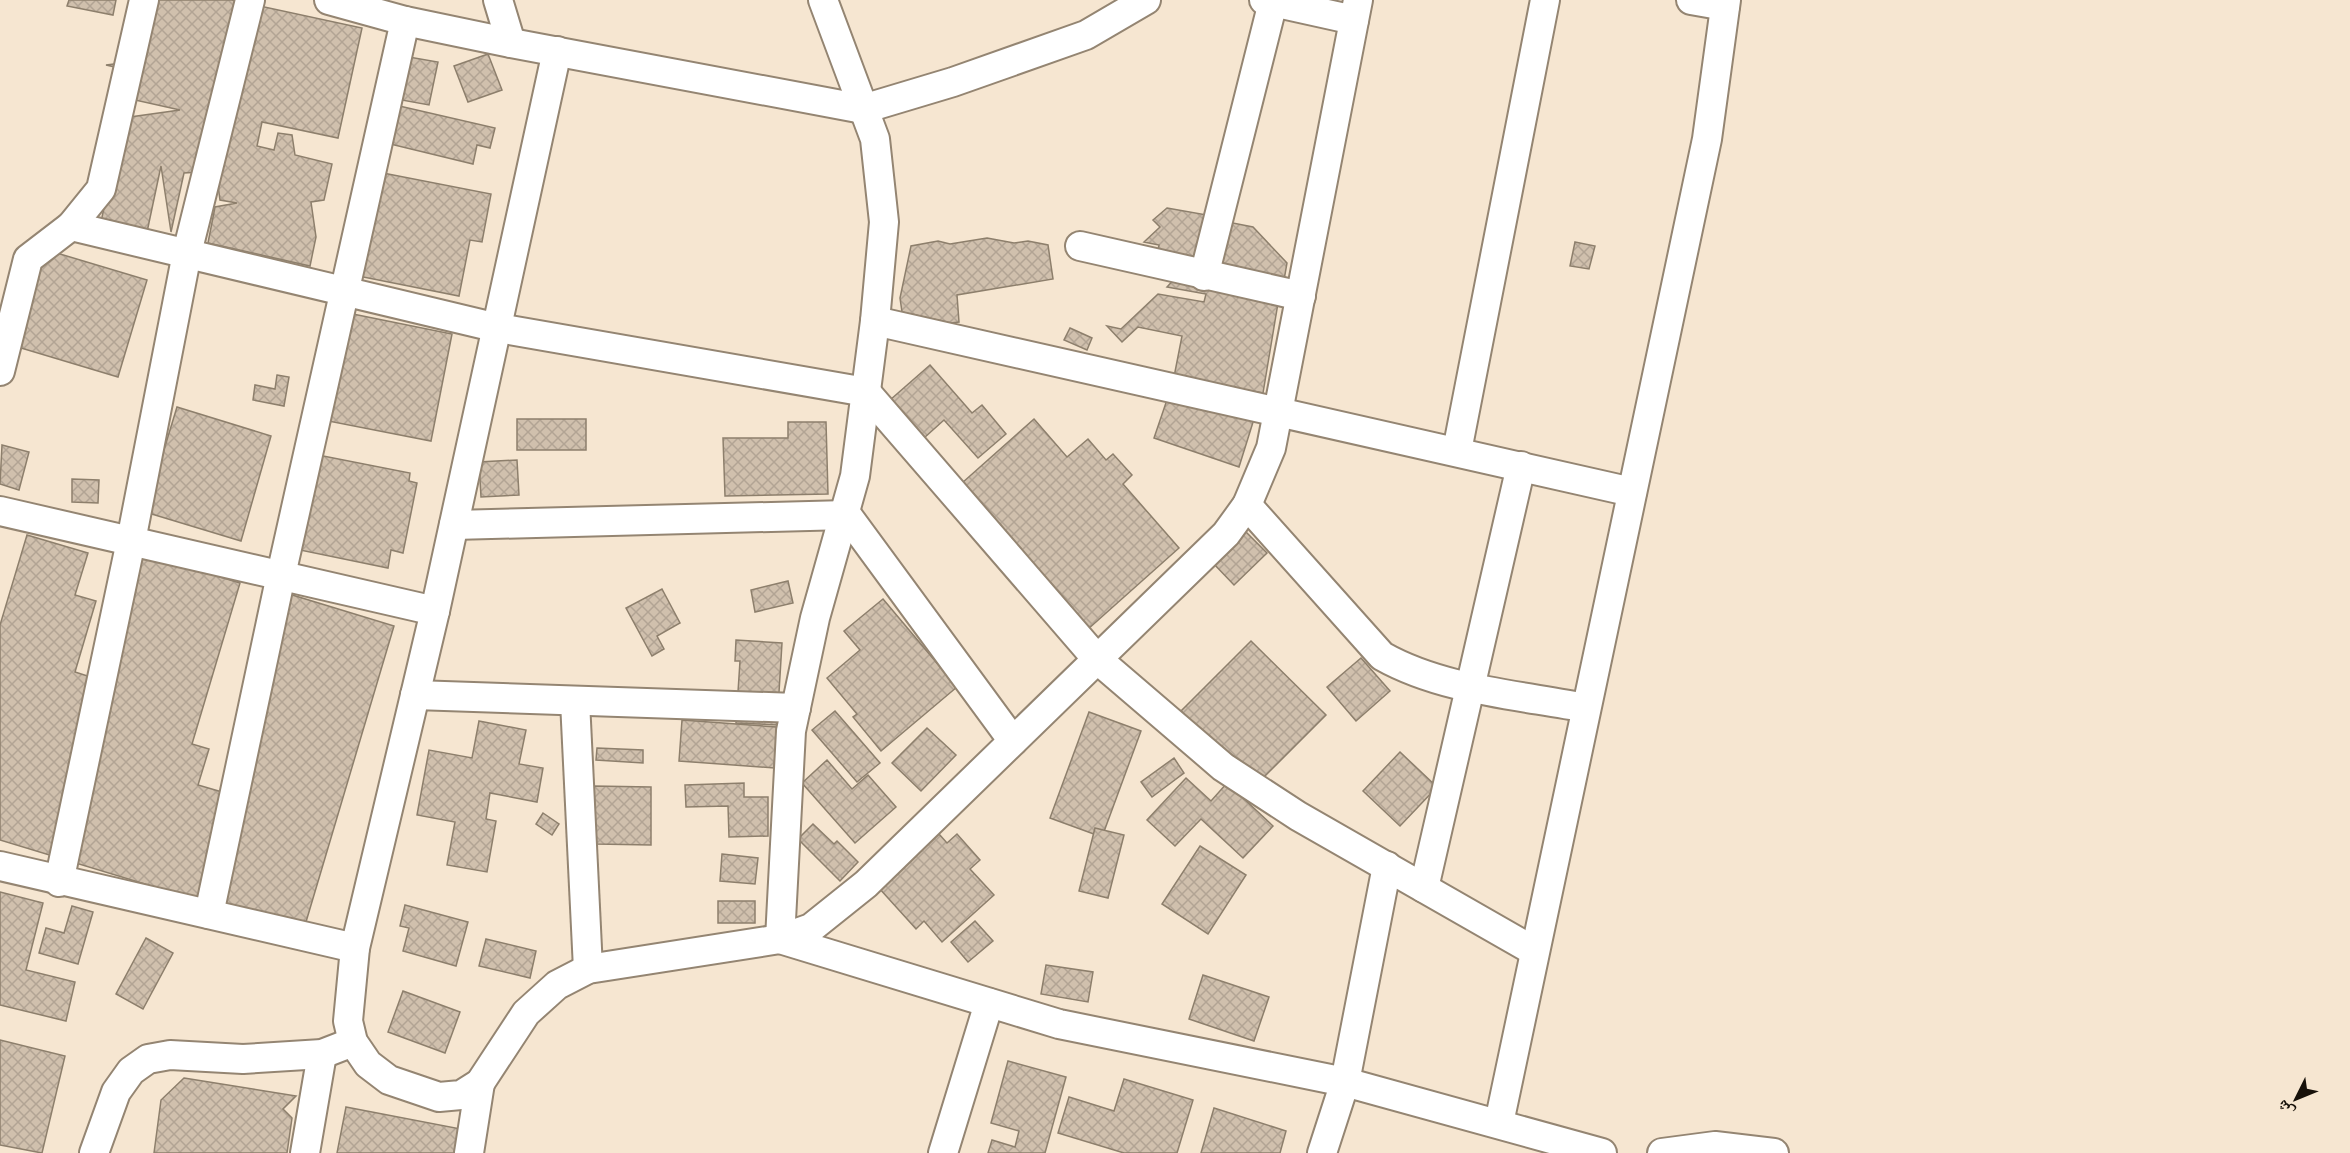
<svg xmlns="http://www.w3.org/2000/svg" width="2350" height="1153" viewBox="0 0 2350 1153" font-family="Manrope,'Noto Naskh Arabic',sans-serif">
  <style>
    .building { fill: url(#building-cross-hatch); stroke: #8d7f6c; stroke-width: 1.5 }
    .lines { fill: none; stroke-linecap: round; stroke-linejoin: round }
    .street-casing { stroke: #948572; stroke-width: 32 }
    .street { stroke: #fff; stroke-width: 28 }
  </style>
  <defs>
    <pattern id="building-cross-hatch" width="8" height="8" patternUnits="userSpaceOnUse" patternTransform="scale(1.5)"><rect width="8" height="8" fill="#d0c0ad"/><path d="M0 0l8 8M0 8l8-8" fill="none" stroke="#b2a494"/></pattern>
  </defs>
  <rect width="100%" height="100%" fill="#f6e6d1"/>
  <g class="building">
    <path d="M69,0H116L113,15L67,6Z"/>
    <path d="M144,0H232L362,28L338,138L262,122L257,146L274,150L278,133L292,135L295,155L332,164L324,200L311,202L316,237L310,266L208,243L215,207L237,203L220,200L216,171L184,173L171,232L161,166L147,232L101,222L123,118L180,110L126,98L132,71L106,65L130,62Z"/>
    <path d="M488,54L502,90L468,102L454,66Z"/>
    <path d="M403,56L438,62L429,105L396,99Z"/>
    <path d="M395,105L495,128L490,148L477,145L473,164L386,143Z"/>
    <path d="M383,173L491,194L482,242L470,240L459,296L353,275Z"/>
    <path d="M1167,208L1207,215L1199,256L1233,223L1253,227L1287,263L1283,286L1204,272L1224,293L1278,303L1263,393L1174,377L1182,336L1138,327L1122,342L1107,326L1121,329L1158,294L1204,302L1206,294L1167,287L1178,275L1156,259L1159,245L1144,242L1160,227L1153,220Z"/>
    <path d="M987,238L1014,243L1028,241L1048,245L1053,279L957,295L959,322L951,323L902,312L900,298L911,246L938,241L950,244Z"/>
    <path d="M1575,242L1595,246L1589,269L1570,266Z"/>
    <path d="M40,248L147,280L118,377L11,345Z"/>
    <path d="M343,312L452,334L431,441L323,420Z"/>
    <path d="M1070,328L1092,338L1087,350L1064,340Z"/>
    <path d="M930,365L972,413L982,405L1006,434L978,458L944,420L924,438L890,400Z"/>
    <path d="M277,375L289,377L284,406L253,400L255,385L275,389Z"/>
    <path d="M1170,391L1254,419L1239,467L1154,438Z"/>
    <path d="M177,407L271,436L241,541L145,512Z"/>
    <rect x="517" y="419" width="69" height="31"/>
    <path d="M1034,419L1067,457L1088,439L1106,460L1113,454L1132,475L1123,484L1179,548L1087,630L962,483Z"/>
    <path d="M788,422H826L828,494L725,496L723,438H788Z"/>
    <path d="M2,445L29,452L19,490L0,484Z"/>
    <path d="M313,454L410,473L409,481L417,483L403,553L391,550L388,568L295,549Z"/>
    <path d="M517,460L519,495L481,497L479,462Z"/>
    <path d="M72,479L99,480L98,503L72,502Z"/>
    <path d="M1245,531L1267,553L1234,585L1213,563Z"/>
    <path d="M27,535L88,553L75,595L96,601L75,672L103,681L141,553L240,583L192,744L209,749L198,785L229,794L289,594L394,626L303,932L0,840V625Z"/>
    <path d="M788,581L793,603L755,612L751,590Z"/>
    <path d="M662,589L680,623L657,636L664,649L652,656L626,608Z"/>
    <path d="M883,599L957,687L881,751L853,717L857,714L827,678L860,650L844,631Z"/>
    <path d="M736,640L782,643L777,725L736,723L740,661H735Z"/>
    <path d="M1251,641L1326,715L1256,785L1181,711Z"/>
    <path d="M1361,658L1390,691L1356,721L1327,687Z"/>
    <path d="M835,711L880,763L857,782L812,730Z"/>
    <path d="M1089,712L1141,731L1102,837L1050,818Z"/>
    <path d="M682,720L777,727L774,768L679,761Z"/>
    <path d="M479,721L526,730L519,764L543,768L537,802L490,793L486,819L496,821L487,872L447,865L455,822L417,815L429,750L472,758Z"/>
    <path d="M927,728L956,755L921,791L892,763Z"/>
    <path d="M597,748L643,750V763L596,760Z"/>
    <path d="M1400,752L1437,787L1400,826L1363,791Z"/>
    <path d="M1174,758L1184,773L1152,797L1141,782Z"/>
    <path d="M827,760L852,789L868,775L896,807L855,843L802,783Z"/>
    <path d="M1186,778L1211,801L1227,783L1273,826L1243,858L1201,819L1175,846L1147,820Z"/>
    <path d="M744,783V797H768V836L729,837L728,806L686,807L685,785Z"/>
    <path d="M593,786L651,787V845L596,844Z"/>
    <path d="M543,813L559,824L552,835L536,824Z"/>
    <path d="M813,824L834,844L837,841L858,862L840,881L798,839Z"/>
    <path d="M1095,828L1124,835L1108,898L1079,891Z"/>
    <path d="M939,834L947,843L957,834L980,860L970,869L994,895L942,942L924,921L916,929L879,888Z"/>
    <path d="M1200,846L1246,875L1208,934L1162,904Z"/>
    <path d="M722,854L758,858L755,884L720,881Z"/>
    <path d="M0,892L43,903L26,970L75,982L66,1021L0,1005Z"/>
    <rect x="718" y="901" width="37" height="22"/>
    <path d="M405,905L468,922L456,966L403,951L409,928L400,926Z"/>
    <path d="M72,906L93,912L78,964L39,953L46,928L64,933Z"/>
    <path d="M975,921L993,941L968,962L951,942Z"/>
    <path d="M146,938L173,953L143,1009L116,994Z"/>
    <path d="M486,939L536,951L530,978L479,966Z"/>
    <path d="M1046,965L1093,972L1088,1002L1041,994Z"/>
    <path d="M1203,975L1269,997L1254,1041L1189,1019Z"/>
    <path d="M403,991L460,1012L445,1053L388,1032Z"/>
    <path d="M0,1040L65,1056L42,1153L0,1145Z"/>
    <path d="M1008,1061L1066,1077L1045,1153H988L992,1140L1015,1147L1019,1131L991,1123Z"/>
    <path d="M184,1078L296,1096L283,1109L292,1118L287,1153H154L161,1100Z"/>
    <path d="M1124,1079L1193,1100L1177,1153H1124L1058,1133L1069,1097L1114,1111Z"/>
    <path d="M346,1107L466,1130L461,1153H337Z"/>
    <path d="M1214,1108L1286,1131L1280,1153H1201Z"/>
  </g>
  <g class="lines">
    <g class="street-casing">
      <g id="street">
        <path d="M329,0L405,21L511,43L863,109L953,82L1086,35L1146,0"/>
        <path d="M498,0L511,43"/>
        <path d="M823,0L875,139L884,222L875,321L855,476L815,618L791,731L780,939L1059,1024L1345,1082L1602,1153"/>
        <path d="M1264,0L1354,20"/>
        <path d="M1691,0L1725,6"/>
        <path d="M557,51L435,611L355,948L348,1021L353,1042L368,1064L389,1080L439,1097L461,1095L480,1083L526,1013L557,985L588,969L780,939L811,928L866,884L1226,534L1247,505L1271,448L1358,0"/>
        <path d="M71,226L498,328L866,392L1097,659L1223,767L1298,816L1534,951"/>
        <path d="M1080,246L1301,296"/>
        <path d="M1204,276L1273,2"/>
        <path d="M875,321L1632,492"/>
        <path d="M0,371L28,259L71,226L101,189L144,0"/>
        <path d="M1457,451L1545,0"/>
        <path d="M1247,505L1382,656C1442,690 1519,695 1586,708"/>
        <path d="M0,511L435,611"/>
        <path d="M454,525L847,515L1013,741"/>
        <path d="M415,695L796,708"/>
        <path d="M575,701L588,969"/>
        <path d="M0,866L355,948"/>
        <path d="M59,882L131,541L187,253L250,0"/>
        <path d="M1424,888L1521,466"/>
        <path d="M209,914L281,575L405,21"/>
        <path d="M1499,1123L1707,139L1726,0"/>
        <path d="M94,1153L116,1092L131,1071L148,1059L170,1055L243,1059L322,1054L353,1042"/>
        <path d="M305,1153L322,1054"/>
        <path d="M469,1153L480,1083"/>
        <path d="M943,1153L989,1003"/>
        <path d="M1322,1153L1345,1082L1387,866"/>
        <path d="M1662,1153L1715,1146L1774,1153"/>
      </g>
    </g>
    <use href="#street" class="street"/>
  </g>
  <g transform="translate(2296 1099) rotate(227)" stroke="#f6e6d1" stroke-width="4.5" paint-order="stroke">
  <path d="M0-4.5L10 22L0 15L-10 22Z" fill="#17110a"/>
  <text y="-9" font-size="16" font-weight="bold" text-anchor="middle" fill="#17110a">ش</text>
  </g>
</svg>
